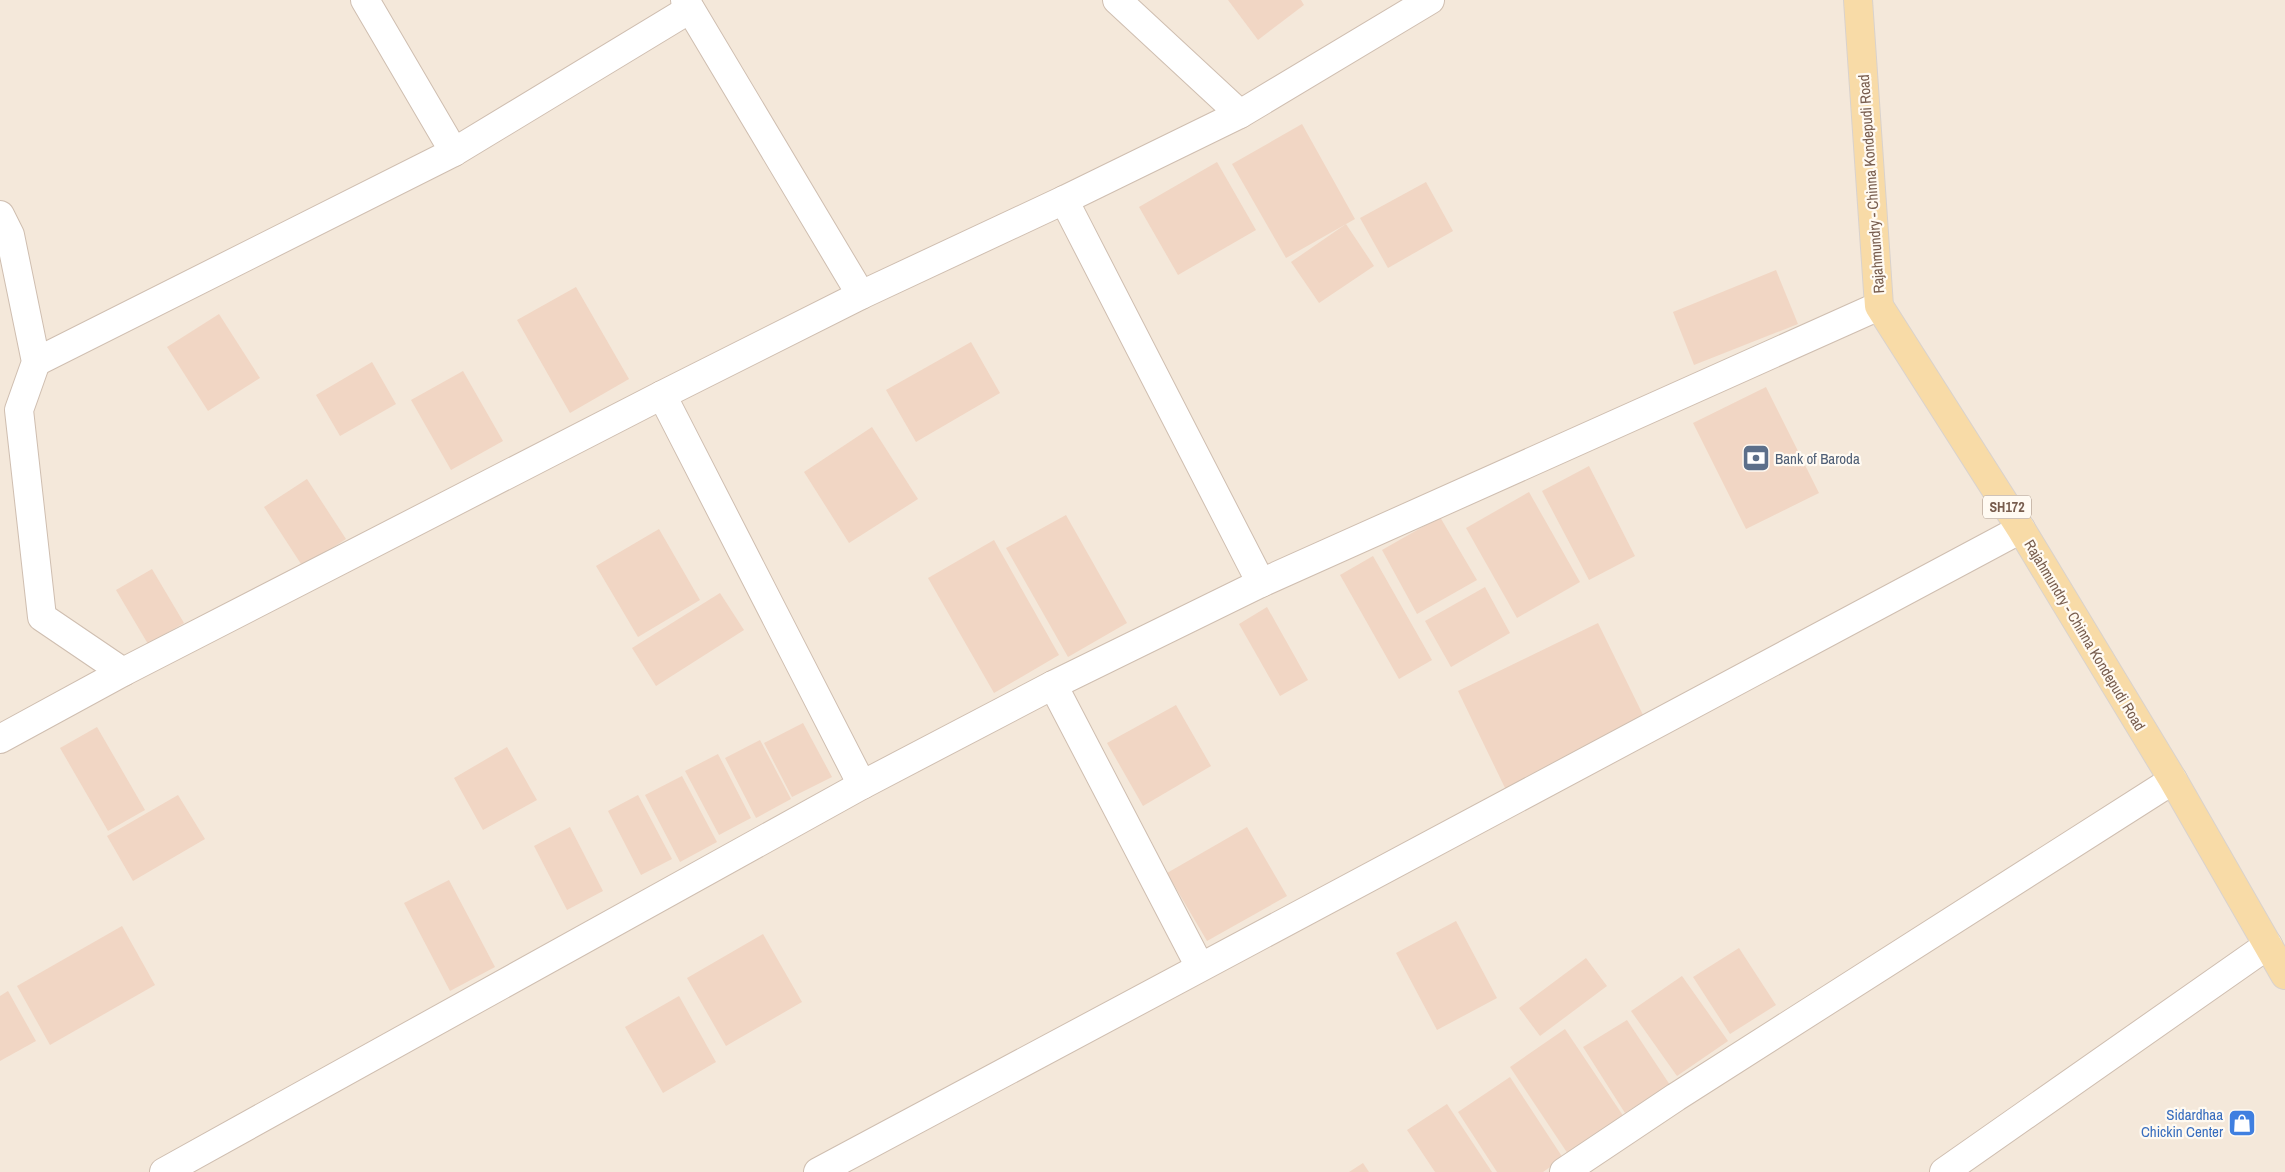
<svg xmlns="http://www.w3.org/2000/svg" width="2285" height="1172" viewBox="0 0 2285 1172" font-family="'Archivo Narrow',sans-serif">
  <style>
    .residential { fill: #f4e8da }
    .building { fill: #f1d6c4 }
    .lines { fill: none; stroke-linecap: round; stroke-linejoin: round }
    .street-casing { stroke: #cfbeb0; stroke-width: 30 }
    .primary-casing { stroke: #d9d2cd; stroke-width: 30 }
    .street { stroke: #fff; stroke-width: 28 }
    .primary { stroke: #f8dba7; stroke-width: 28 }
    .labels { text-anchor: middle; dominant-baseline: central; stroke-width: 4.5; stroke-linejoin: round; paint-order: stroke }
    .shield { fill: #fffaf2; stroke: #a08c7f; stroke-width: 1 }
    .shield-label { font-size: 14px; font-weight: bold; fill: #785d4e }
    .street-label { font-size: 15px; fill: #785d4e; stroke: #fffaf2 }
    .service-label { font-size: 15px; fill: #4e5e75; stroke: #fffaf2; text-anchor: start }
    .shop-label { font-size: 15px; fill: #366cbe; stroke: #fffaf2; text-anchor: end }
  </style>
  <rect width="100%" height="100%" fill="#fcf6ec"/>
  <rect class="residential" x="0" y="0" width="2285" height="1172"/>
  <g class="building">
    <path d="M1228,0H1301L1304,5L1258,40Z"/>
    <path d="M1302,124L1355,219L1286,258L1232,164Z"/>
    <path d="M1217,162L1256,230L1178,275L1139,207Z"/>
    <path d="M1426,182L1453,231L1388,268L1360,218Z"/>
    <path d="M1346,224L1374,266L1319,303L1291,262Z"/>
    <path d="M1776,270L1798,324L1694,365L1673,312Z"/>
    <path d="M576,287L629,379L570,413L517,320Z"/>
    <path d="M219,314L260,378L208,411L167,347Z"/>
    <path d="M971,342L1000,393L916,442L886,390Z"/>
    <path d="M372,362L396,404L340,436L316,395Z"/>
    <path d="M463,371L503,441L451,470L411,400Z"/>
    <path d="M1766,387L1819,493L1746,529L1693,423Z"/>
    <path d="M872,427L918,499L849,543L804,472Z"/>
    <path d="M1589,466L1635,556L1589,580L1542,491Z"/>
    <path d="M307,479L346,539L303,567L264,507Z"/>
    <path d="M1529,492L1580,582L1517,618L1466,528Z"/>
    <path d="M1066,515L1127,623L1068,657L1006,548Z"/>
    <path d="M1440,517L1477,580L1417,614L1382,550Z"/>
    <path d="M659,529L700,600L638,637L596,566Z"/>
    <path d="M994,540L1059,655L994,693L928,578Z"/>
    <path d="M1373,556L1432,660L1399,679L1340,575Z"/>
    <path d="M152,569L184,623L148,644L116,590Z"/>
    <path d="M1485,587L1510,633L1451,667L1425,621Z"/>
    <path d="M720,593L744,630L656,686L632,648Z"/>
    <path d="M1267,607L1308,680L1280,696L1239,624Z"/>
    <path d="M1598,623L1646,721L1506,790L1458,691Z"/>
    <path d="M1176,705L1211,766L1143,806L1107,743Z"/>
    <path d="M803,723L832,777L792,797L764,743Z"/>
    <path d="M97,727L145,810L108,831L60,748Z"/>
    <path d="M760,740L791,799L756,818L725,758Z"/>
    <path d="M507,747L537,800L483,830L454,778Z"/>
    <path d="M718,754L751,818L719,835L685,771Z"/>
    <path d="M682,776L717,842L680,862L645,795Z"/>
    <path d="M178,795L205,839L133,881L107,836Z"/>
    <path d="M638,795L672,859L641,875L608,811Z"/>
    <path d="M570,827L603,891L567,910L534,846Z"/>
    <path d="M1247,827L1287,896L1207,941L1167,873Z"/>
    <path d="M449,880L495,967L450,991L404,903Z"/>
    <path d="M1456,921L1497,998L1437,1030L1396,953Z"/>
    <path d="M122,926L155,985L50,1045L17,986Z"/>
    <path d="M763,934L802,1002L726,1046L687,978Z"/>
    <path d="M1739,948L1776,1005L1730,1034L1693,977Z"/>
    <path d="M1586,958L1607,986L1540,1036L1519,1008Z"/>
    <path d="M1682,976L1728,1041L1677,1076L1631,1011Z"/>
    <path d="M8,991L36,1041L0,1061V996Z"/>
    <path d="M679,996L716,1062L663,1093L625,1027Z"/>
    <path d="M1627,1020L1670,1085L1625,1113L1583,1047Z"/>
    <path d="M1565,1029L1626,1120L1570,1157L1510,1067Z"/>
    <path d="M1510,1077L1563,1158L1543,1172H1497L1458,1112Z"/>
    <path d="M1447,1104L1492,1172H1435L1407,1130Z"/>
    <path d="M1363,1163L1369,1172H1349Z"/>
  </g>
  <g class="lines">
    <g class="street-casing">
      <g id="street">
        <path d="M685,0L861,295"/>
        <path d="M1240,114L1430,0"/>
        <path d="M454,152L690,9"/>
        <path d="M1064,200L1240,114L1117,0"/>
        <path d="M0,215L10,235L36,362L19,410L42,617L123,672"/>
        <path d="M36,362L454,152L365,0"/>
        <path d="M662,395L862,785"/>
        <path d="M1053,685L1200,967"/>
        <path d="M0,739L123,672L662,395L861,295L1064,200L1261,583"/>
        <path d="M164,1172L862,785L1053,685L1261,583L1879,306"/>
        <path d="M818,1172L2021,529"/>
        <path d="M1564,1172L1676,1097L2173,780"/>
        <path d="M1944,1172L2268,945"/>
      </g>
    </g>
    <g class="primary-casing">
      <path id="primary" d="M1858,0L1879,306L2021,529L2173,780L2285,975"/>
    </g>
    <use href="#street" class="street"/>
    <use href="#primary" class="primary"/>
  </g>
  <defs>
    <g id="bank-square" transform="scale(1.4375)"><rect x="-9" y="-9" width="18" height="18" rx="4" fill="#5c6f8a" stroke="#fffaf2"/><path d="M-6-4H6V4H-6ZM0-2.3a2.3 2.3 0 1 0 0 4.6a2.3 2.3 0 1 0 0-4.6Z" fill="#fff"/></g>
    <g id="shop-square" transform="scale(1.4375)"><rect x="-9" y="-9" width="18" height="18" rx="4" fill="#3f7fe0" stroke="#fffaf2"/><path d="M-5-2.5h2.3a2.7 3.5 0 0 1 5.4 0H5L5.5 6h-11ZM-1.5-2.5h3a1.5 2.3 0 0 0-3 0Z" fill="#fff"/></g>
  </defs>
  <g fill-rule="evenodd">
    <use href="#bank-square" x="1756" y="458"/>
    <use href="#shop-square" x="2242" y="1123"/>
  </g>
  <g class="labels">
    <rect class="shield" x="1983" y="495.5" width="48" height="23" rx="4"/>
    <g class="shield-label">
      <text x="2007" y="507">SH172</text>
    </g>
    <g class="street-label">
      <text transform="translate(1871 184) rotate(-94)">Rajahmundry - Chinna Kondepudi Road</text>
      <text transform="translate(2085 635) rotate(59)">Rajahmundry - Chinna Kondepudi Road</text>
    </g>
    <g class="service-label">
      <text x="1775" y="458">Bank of Baroda</text>
    </g>
    <g class="shop-label">
      <text x="2223" y="1114">Sidardhaa<tspan x="2223" dy="17">Chickin Center</tspan></text>
    </g>
  </g>
</svg>
